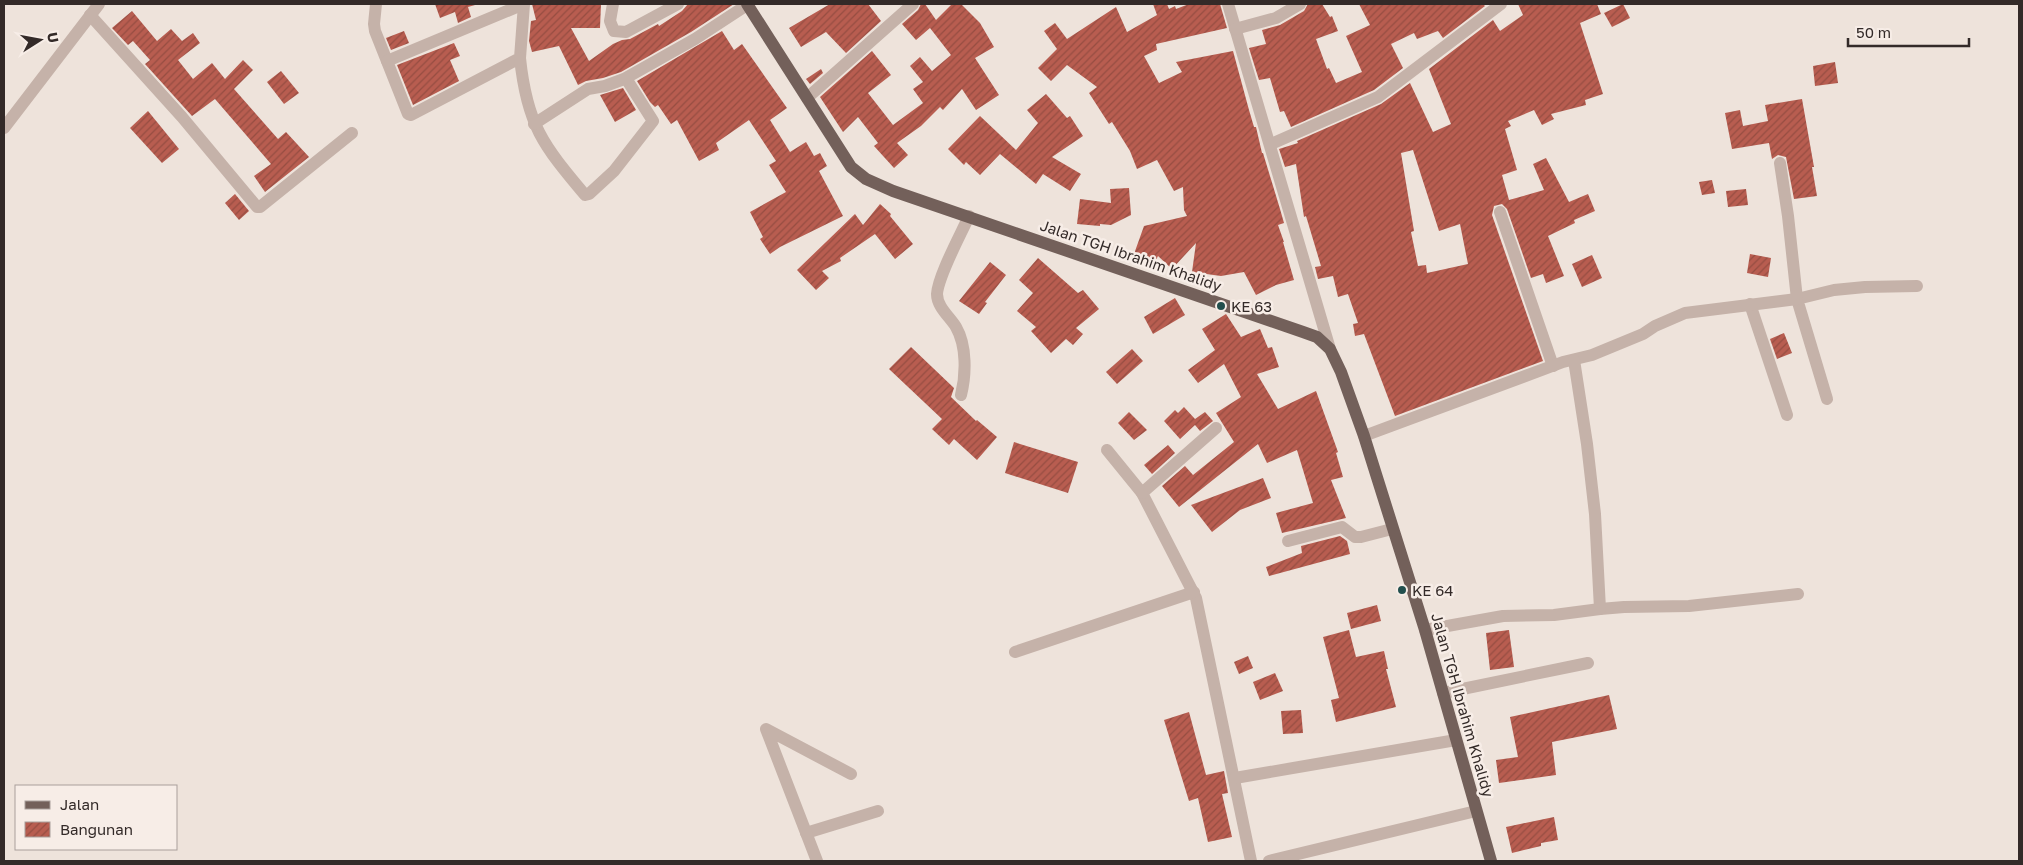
<svg xmlns="http://www.w3.org/2000/svg" width="2023" height="865" viewBox="0 0 2023 865" font-family="'Golos Text',sans-serif">
  <style>
    .building { fill: url(#building-hatch); fill-rule: evenodd }
    .lines { fill: none; stroke-linecap: round; stroke-linejoin: round }
    .minor { stroke: #c5b2a9; stroke-width: 12 }
    .major { stroke: #73605a; stroke-width: 12 }
    .poi-dot { fill: #224f4d; stroke: #f7ede7; stroke-width: 2 }
    .labels { text-anchor: middle; dominant-baseline: central; stroke-width: 5; stroke-linejoin: round; paint-order: stroke }
    .street-label { font-size: 15px; fill: #332a28; stroke: #f7ede7 }
    .poi-label { font-size: 15px; fill: #332a28; stroke: #f7ede7; text-anchor: start }
  </style>
  <defs>
    <pattern id="building-hatch" width="6" height="6" patternUnits="userSpaceOnUse" patternTransform="scale(1.25)"><rect width="6" height="6" fill="#b85d50"/><path d="M-1 1l2-2M0 6l6-6M5 7l2-2" fill="none" stroke="#964d42"/></pattern>
  </defs>
  <rect width="100%" height="100%" fill="#eee3db"/>
  <g class="building">
    <path d="M435,4H475V5L468,7L471,17L458,23L455,12L440,18Z"/>
    <path d="M532,4H601L600,28H571L589,61L613,44L622,40L630,39L658,24L659,26L682,11L688,4H734L691,32L621,72L603,78L586,81L578,85L559,46L532,52L529,41L531,21L536,20Z"/>
    <path d="M830,4H868L881,21L846,53L826,32L801,47L789,28Z"/>
    <path d="M921,4H925L936,20L952,4H961L980,23L994,47L975,58L999,95L976,110L962,89L943,110L940,107L921,126L897,143L908,155L894,168L874,146L878,143L858,117L843,132L820,97L872,51L891,75L868,93L893,125L923,103L913,89L923,82L910,66L920,57L932,71L951,55L930,28L916,40L902,24L918,10Z"/>
    <path d="M1153,4H1167L1169,9L1175,6L1176,9L1189,4H1220L1227,28L1156,44L1157,50L1144,56L1159,83L1182,72L1176,62L1233,51L1249,110L1254,127H1256L1262,153H1263L1280,209L1284,223L1278,225L1284,242H1283L1294,280L1276,285L1256,295L1244,272L1221,276L1192,272L1196,243L1172,269L1158,256L1155,262L1134,254L1144,226L1187,216L1184,210L1183,187L1174,191L1157,160L1137,169L1130,151L1112,122L1109,124L1089,93L1097,87L1067,65L1051,81L1038,68L1057,49L1044,31L1055,23L1067,39L1116,7L1127,32L1157,15Z"/>
    <path d="M1308,4H1322L1330,17L1332,16L1338,31L1316,39L1327,69L1329,68L1336,83L1362,72L1346,36L1370,25L1359,4H1483L1485,6L1443,38L1438,31L1417,39L1414,33L1391,44L1403,68L1374,90L1291,127L1284,111L1280,112L1270,78L1259,80L1249,48L1266,44L1262,30L1280,25L1304,11Z"/>
    <path d="M1518,4H1597L1601,14L1580,23L1603,94L1585,100L1586,105L1551,114L1554,119L1542,125L1534,110L1508,121L1511,126L1505,129L1517,170L1502,175L1509,200L1544,190L1533,164L1546,158L1569,202L1588,194L1595,211L1574,220L1575,223L1548,236L1564,276L1546,283L1543,274L1531,278L1507,209L1502,204L1494,206L1492,215L1543,361L1395,416L1364,334L1355,336L1353,324L1358,323L1348,294L1338,297L1333,276L1318,279L1315,267L1321,266L1306,216L1304,217L1296,164L1285,167L1279,149L1298,143L1297,141L1381,104L1410,83L1433,132L1451,124L1429,69L1493,20L1500,31L1523,15ZM1413,150L1439,231L1460,224L1468,264L1427,273L1426,265L1418,266L1411,232L1414,231L1401,153Z"/>
    <path d="M1623,4L1630,18L1612,27L1604,13Z"/>
    <path d="M132,11L157,41L171,29L182,41L193,33L200,43L178,60L193,79L212,63L225,79L243,60L253,70L234,89L278,139L286,132L309,157L265,192L254,176L271,164L215,99L192,116L145,64L150,60L133,41L128,45L112,28Z"/>
    <path d="M404,31L409,43L391,50L386,38Z"/>
    <path d="M722,31L734,50L742,44L787,108L770,120L790,152L806,142L814,156L820,153L827,166L819,171L843,216L780,247L770,254L760,239L763,237L750,212L786,192L769,165L776,161L749,120L716,143L719,150L699,161L677,120L671,124L658,105L655,107L650,102L637,81Z"/>
    <path d="M454,43L460,56L450,60L459,81L413,105L397,65Z"/>
    <path d="M1835,62L1838,83L1815,86L1813,66Z"/>
    <path d="M821,69L823,73L810,84L806,79Z"/>
    <path d="M281,71L299,93L284,104L267,82Z"/>
    <path d="M623,88L636,110L615,122L600,95Z"/>
    <path d="M1046,94L1067,118L1070,116L1083,136L1052,157L1081,174L1070,191L1043,174L1036,184L1000,154L980,175L966,162L964,165L948,149L980,116L1016,150L1038,123L1027,110Z"/>
    <path d="M1802,99L1814,167H1812L1817,196L1794,199L1786,157L1778,155L1772,159L1769,143L1732,149L1725,113L1740,110L1743,126L1768,121L1765,105Z"/>
    <path d="M148,111L179,149L162,163L130,128Z"/>
    <path d="M1712,180L1715,193L1702,195L1699,182Z"/>
    <path d="M1129,188L1131,215L1111,225L1100,224V226L1077,224L1080,199L1111,203L1110,189Z"/>
    <path d="M1746,189L1748,205L1728,207L1726,191Z"/>
    <path d="M235,194L249,211L239,220L225,203Z"/>
    <path d="M880,204L891,214L890,216L913,244L895,259L875,234L840,258L841,261L822,271L829,278L816,290L797,270L855,214L863,225Z"/>
    <path d="M1750,254L1771,258L1768,277L1747,273Z"/>
    <path d="M1592,255L1602,278L1582,287L1572,264Z"/>
    <path d="M1038,258L1078,293L1083,290L1099,309L1076,328L1083,334L1073,345L1066,339L1051,353L1031,331L1036,327L1017,311L1033,293L1019,280Z"/>
    <path d="M990,262L1006,275L985,302L987,303L979,314L959,301Z"/>
    <path d="M1175,298L1185,315L1153,334L1144,317Z"/>
    <path d="M1226,314L1241,337L1260,329L1268,348L1272,347L1279,367L1257,374L1278,409L1316,391L1338,452L1336,453L1343,477L1331,480L1346,518L1282,533L1276,513L1313,503L1297,450L1267,463L1258,444L1179,507L1162,486L1185,466L1193,475L1234,442L1216,413L1241,397L1224,364L1198,383L1188,370L1215,350L1202,329Z"/>
    <path d="M1784,333L1792,353L1777,359L1770,339Z"/>
    <path d="M911,347L954,388L951,397L976,421L977,420L997,437L977,460L954,439L949,445L932,429L942,419L889,369Z"/>
    <path d="M1132,349L1143,361L1117,384L1106,372Z"/>
    <path d="M1184,407L1195,419L1205,412L1213,421L1200,431L1195,425L1180,439L1164,421L1175,410L1178,413Z"/>
    <path d="M1129,412L1147,430L1134,440L1118,423Z"/>
    <path d="M1014,442L1078,462L1068,493L1005,473Z"/>
    <path d="M1168,445L1175,453L1152,474L1144,465Z"/>
    <path d="M1263,478L1271,498L1240,510L1212,532L1191,505Z"/>
    <path d="M1340,536L1347,541L1350,554L1269,576L1266,567L1302,553L1301,546Z"/>
    <path d="M1377,605L1381,621L1351,629L1347,613Z"/>
    <path d="M1349,630L1356,657L1384,651L1388,669H1386L1396,707L1336,722L1331,700L1339,698L1323,637Z"/>
    <path d="M1509,630L1514,667L1490,670L1486,633Z"/>
    <path d="M1248,656L1253,668L1239,674L1234,662Z"/>
    <path d="M1275,673L1283,691L1260,700L1253,682Z"/>
    <path d="M1609,695L1617,729L1552,742L1556,775L1499,783L1496,760L1518,757L1510,717Z"/>
    <path d="M1301,710L1303,733L1283,734L1281,711Z"/>
    <path d="M1189,712L1206,775L1224,771L1228,793L1222,794L1232,837L1208,842L1198,798L1189,801L1164,720Z"/>
    <path d="M1554,817L1558,840L1541,843V846L1512,853L1506,827Z"/>
  </g>
  <g class="lines">
    <g class="minor">
      <path d="M376,4L374,24L375,31L408,114L411,115L520,58L524,4"/>
      <path d="M613,4L610,21L614,31L626,32L678,4"/>
      <path d="M1228,4L1330,349"/>
      <path d="M90,15L182,117L257,207H260L352,133"/>
      <path d="M1235,29L1276,18L1300,4"/>
      <path d="M520,58C527,125 543,145 585,195L589,194L614,171L653,121L627,80"/>
      <path d="M387,61L524,4"/>
      <path d="M807,98L913,4"/>
      <path d="M534,124L588,89L605,86L624,79L695,39L747,5"/>
      <path d="M4,128L99,4"/>
      <path d="M1271,144L1378,97L1501,4"/>
      <path d="M1500,212L1553,366"/>
      <path d="M1750,304L1787,415"/>
      <path d="M961,395C966,375 967,346 956,327C950,317 937,307 937,294C938,276 961,234 969,216"/>
      <path d="M1827,399L1797,299L1834,290L1865,287L1917,286"/>
      <path d="M1216,428L1142,493L1196,598L1251,861"/>
      <path d="M1364,436L1563,362L1592,355L1643,334L1655,326L1685,313L1797,299L1788,216L1780,163"/>
      <path d="M1107,450L1142,493"/>
      <path d="M1288,541L1342,527L1355,537H1361L1392,529"/>
      <path d="M1600,609L1624,607L1689,606L1798,594"/>
      <path d="M1425,630L1503,616L1554,615L1600,609L1595,514L1587,444L1574,360"/>
      <path d="M1015,652L1194,592"/>
      <path d="M1443,693L1588,663"/>
      <path d="M1235,778L1456,740"/>
      <path d="M806,833L878,811"/>
      <path d="M817,861L766,729L851,774"/>
      <path d="M1269,861L1476,811"/>
    </g>
    <path class="major" d="M747,4L851,167L866,179L893,191L1303,332L1317,337L1330,349L1341,372L1364,436L1425,630L1491,861"/>
  </g>
  <g class="poi-dot">
    <circle cx="1221" cy="306" r="5"/>
    <circle cx="1402" cy="590" r="5"/>
  </g>
  <g class="labels">
    <g class="street-label">
      <text transform="translate(1131 255) rotate(19)">Jalan TGH Ibrahim Khalidy</text>
      <text transform="translate(1463 705) rotate(74)">Jalan TGH Ibrahim Khalidy</text>
    </g>
    <g class="poi-label">
      <text x="1231" y="306">KE 63</text>
      <text x="1412" y="590">KE 64</text>
    </g>
  </g>
  <rect width="2023" height="865" fill="none" stroke="#332a28" stroke-width="10"/>
  <rect x="15" y="785" width="162" height="65" fill="#f7ede7" stroke="#a99f9b"/>
  <rect x="25" y="801" width="25" height="8" fill="#73605a" stroke="#a99f9b"/>
  <text x="60" y="810" font-size="15" fill="#332a28">Jalan</text>
  <rect x="25" y="822" width="25" height="15" fill="url(#building-hatch)" stroke="#a99f9b"/>
  <text x="60" y="835" font-size="15" fill="#332a28">Bangunan</text>
  <g transform="translate(40 40) rotate(79)" stroke="#f7ede7" stroke-width="4" paint-order="stroke">
  <path d="M0-4L9 19L0 12L-9 19Z" fill="#332a28"/>
  <text y="-8" font-size="14" font-weight="bold" text-anchor="middle" fill="#332a28">U</text>
  </g>
  <path d="M1848 38v8h121v-8" fill="none" stroke="#332a28" stroke-width="2.5"/>
  <text x="1856" y="38" font-size="15" fill="#332a28" stroke="#f7ede7" stroke-width="4" paint-order="stroke">50 m</text>
</svg>
